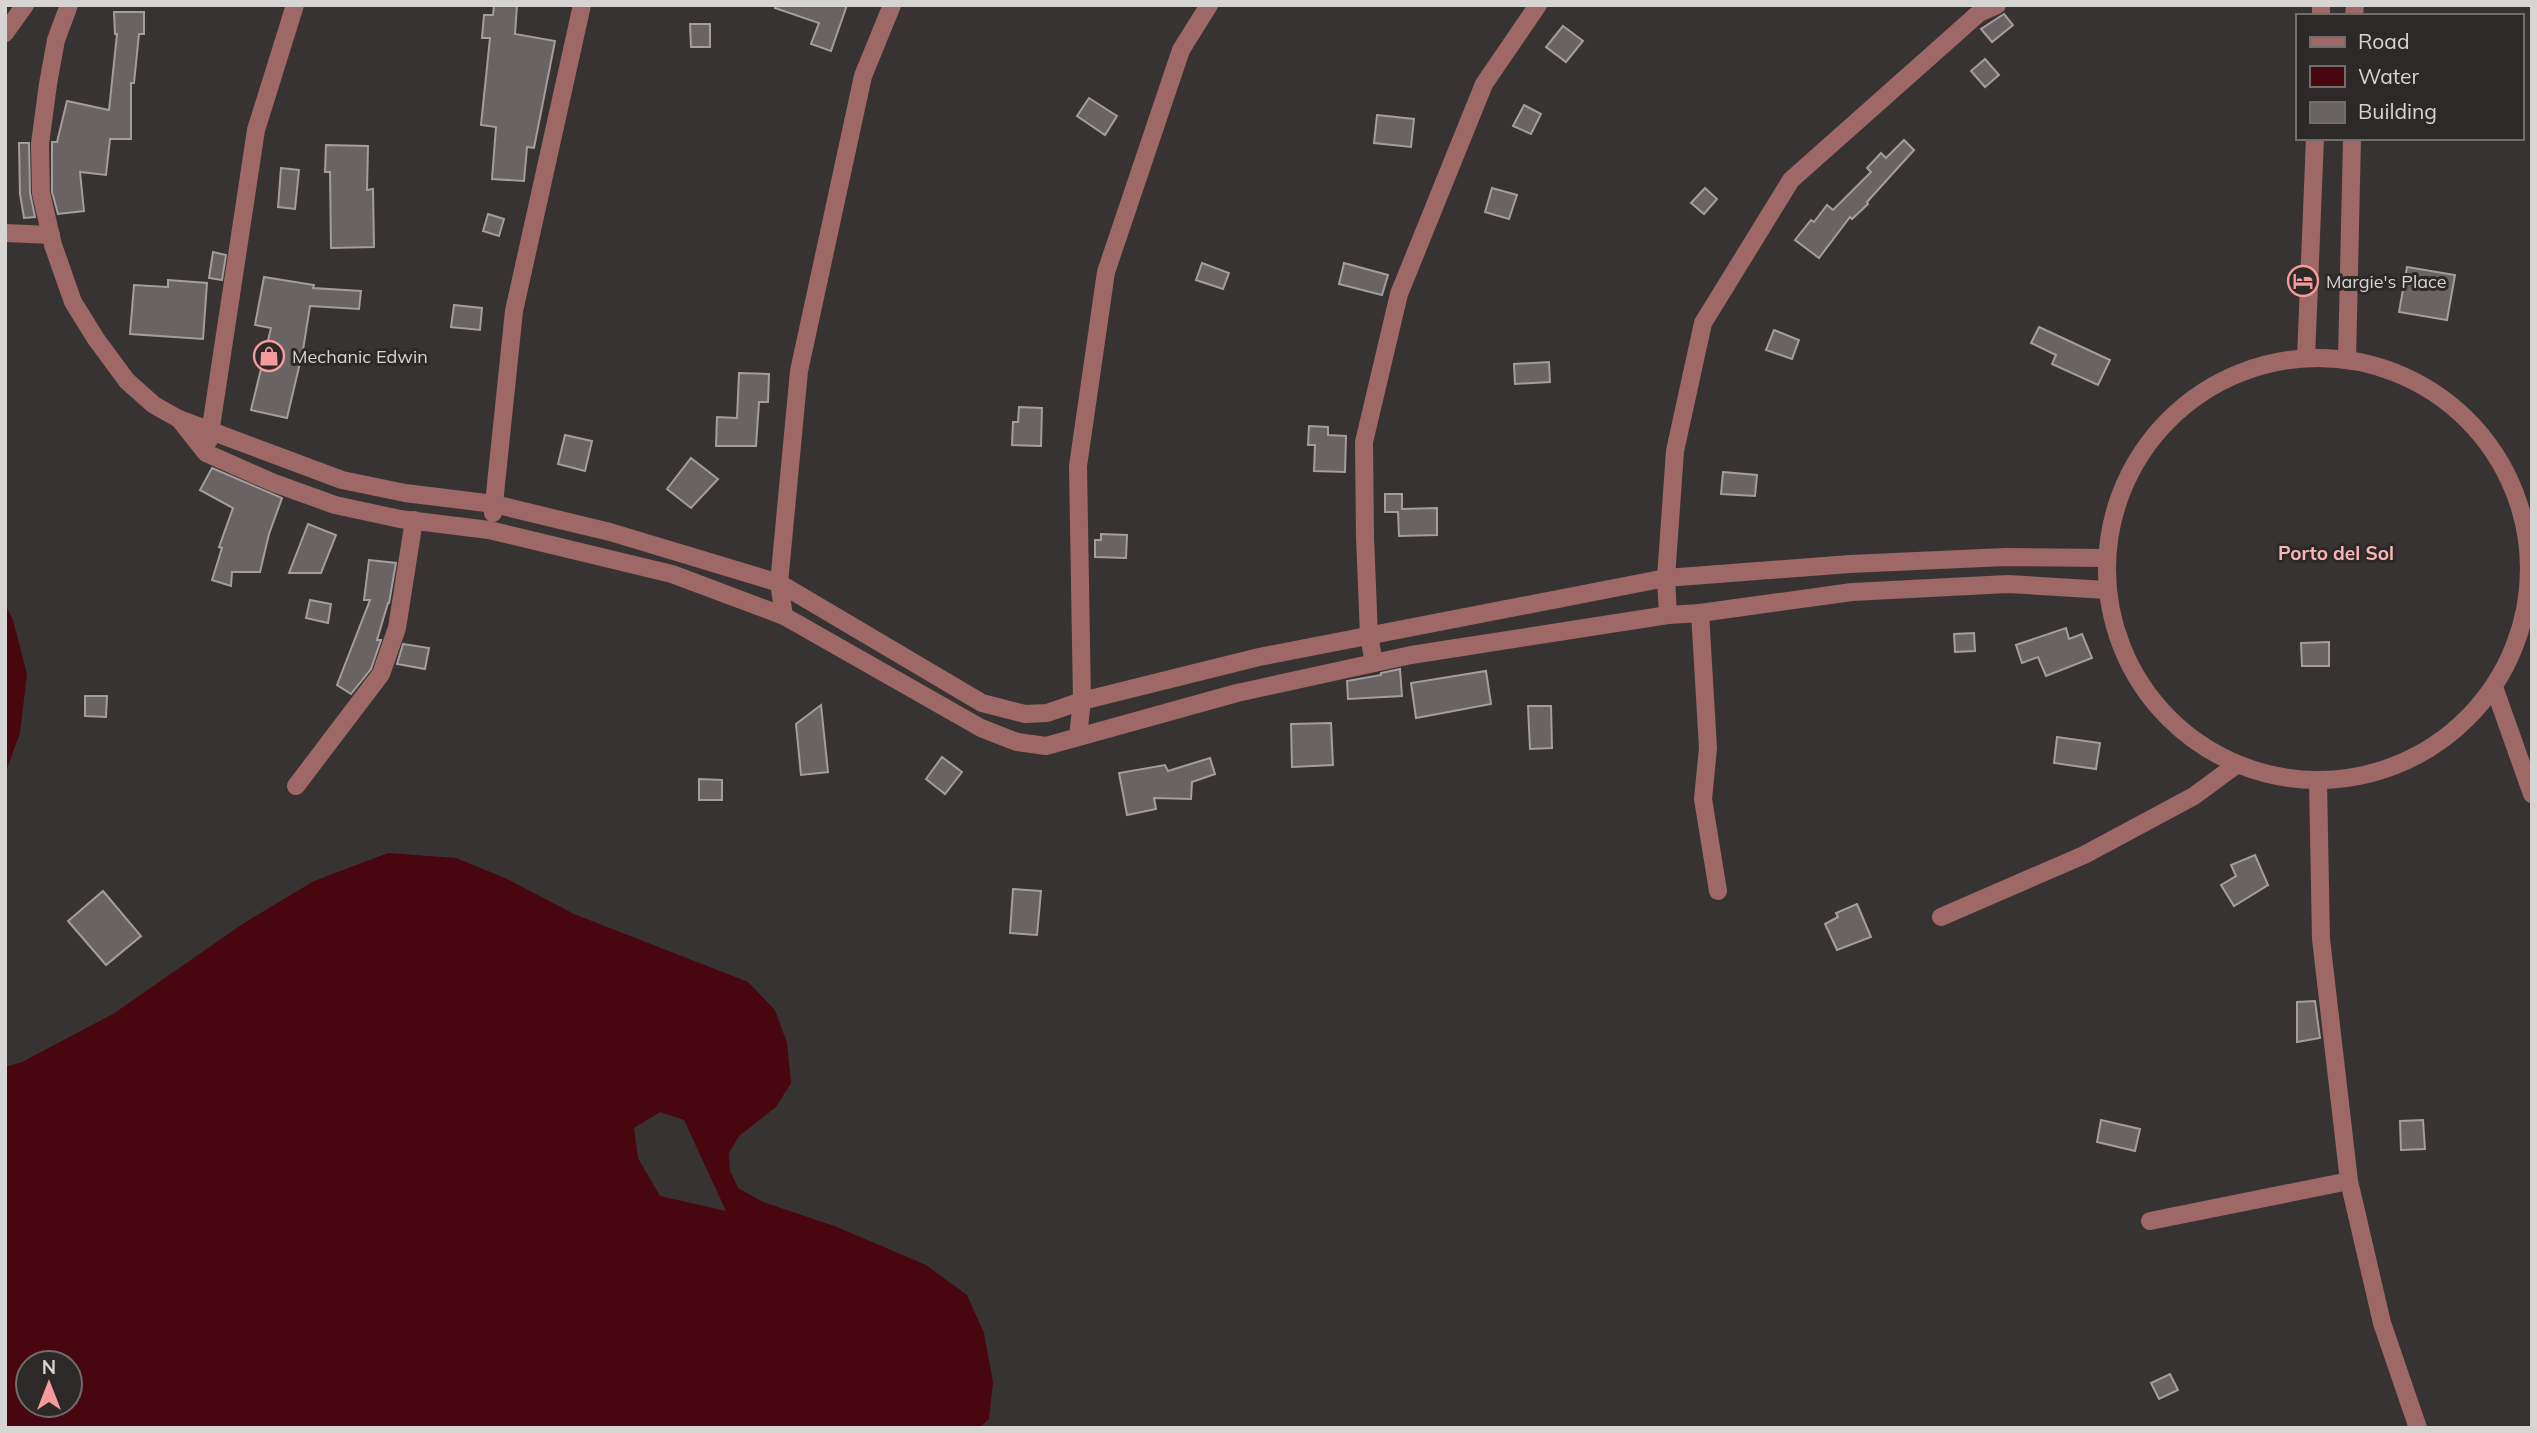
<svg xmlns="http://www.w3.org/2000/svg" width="2537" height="1433" viewBox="0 0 2537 1433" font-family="Mulish,sans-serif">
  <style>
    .water { fill: #48060e; fill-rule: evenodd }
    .building { fill: #696363; stroke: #a39d9d; stroke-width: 2 }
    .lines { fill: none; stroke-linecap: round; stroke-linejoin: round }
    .minor { stroke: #9e6866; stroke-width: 18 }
    .labels { text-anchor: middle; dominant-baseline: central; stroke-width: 6; stroke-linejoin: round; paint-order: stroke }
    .poi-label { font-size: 18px; fill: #d7d4d4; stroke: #2d2929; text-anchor: start }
    .neighbourhood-label { font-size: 19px; font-weight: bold; fill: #fab6b4; stroke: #2d2929 }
  </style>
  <rect width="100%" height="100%" fill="#383333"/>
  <g class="water">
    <path d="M5,604L13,620L27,674L20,733L5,774Z"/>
    <path d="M388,853L456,858L505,878L574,914L748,982L775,1010L787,1043L791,1083L776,1107L739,1136L729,1153L730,1171L738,1188L763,1202L837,1227L926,1265L967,1295L984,1333L993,1382L989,1419L979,1428H5V1067L22,1062L113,1014L244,923L314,881ZM660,1112L684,1120L726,1211L660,1196L638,1158L634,1128ZM28,1363H70V1405H28Z"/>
  </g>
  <g class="building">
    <path d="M494,5H517L515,34L555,41L534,148L527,147L524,181L492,179L496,127L481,125L490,38H482L484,15H493Z"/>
    <path d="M775,5H847L831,51L811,44L819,23L775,8Z"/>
    <path d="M114,12H144V34H139L134,83H131V139H110L106,175L80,172L84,211L58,214L52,192V142H57L67,101L109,110L117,34H115Z"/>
    <path d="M2004,14L2013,25L1992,42L1981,29Z"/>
    <path d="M690,24H710V47H691Z"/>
    <path d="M1563,26L1583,41L1566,62L1546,47Z"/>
    <path d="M1985,59L1999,75L1985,87L1971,71Z"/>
    <path d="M1089,98L1117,116L1105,135L1077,116Z"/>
    <path d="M1524,105L1541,114L1531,134L1513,126Z"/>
    <path d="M1377,115L1414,119L1411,147L1374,143Z"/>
    <path d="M1904,140L1914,150L1867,202L1868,204L1852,219L1850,217L1819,258L1795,240L1811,220L1814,222L1827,205L1833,210L1871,172L1867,168L1881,153L1886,158Z"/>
    <path d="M19,143H29L30,193L35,217L24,218L20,194Z"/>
    <path d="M326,145L368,146L367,190L373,189L374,247L331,248L330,172H325Z"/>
    <path d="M281,168L299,170L295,209L278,207Z"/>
    <path d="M1492,188L1517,195L1509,219L1485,212Z"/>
    <path d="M1705,188L1717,199L1704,214L1691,203Z"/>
    <path d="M488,214L504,219L499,236L483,231Z"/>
    <path d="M213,252L226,255L222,280L209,278Z"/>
    <path d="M1202,263L1229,273L1223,289L1196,280Z"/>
    <path d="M1344,263L1388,275L1382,295L1339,284Z"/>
    <path d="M2407,267L2455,275L2447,320L2399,312Z"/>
    <path d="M264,277L314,285L313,288L361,291L359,309L310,306L303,350L287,418L251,410L271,328L255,325Z"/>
    <path d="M168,280L207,283L203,339L130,334L134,285L168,287Z"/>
    <path d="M454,305L482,308L480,330L451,327Z"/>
    <path d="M2039,327L2110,360L2098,385L2052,364L2056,355L2031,343Z"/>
    <path d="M1774,330L1799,340L1792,359L1766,350Z"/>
    <path d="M1549,362L1550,382L1515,384L1514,364Z"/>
    <path d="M739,373L769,374L768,402H759L756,446H716L717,417L737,418Z"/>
    <path d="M1019,407L1042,408L1041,446L1012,445L1013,422H1018Z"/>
    <path d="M1309,426L1328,427V435L1346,436L1345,472L1314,471L1315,445H1308Z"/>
    <path d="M565,435L592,441L585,471L558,464Z"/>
    <path d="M691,458L718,479L691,508L667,489Z"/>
    <path d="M212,468L282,498L269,534L260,572H232L231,586L212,580L222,548L219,547L233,508L200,490Z"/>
    <path d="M1723,472L1757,475L1755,496L1721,494Z"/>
    <path d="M1385,494H1402V509L1437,508V535L1399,536L1398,512H1385Z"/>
    <path d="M308,524L336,535L321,573H289Z"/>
    <path d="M1101,534L1127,535L1126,558L1095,557V540H1101Z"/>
    <path d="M369,560L396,563L389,603H388L377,640H381L371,669L351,694L337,685L370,600H364Z"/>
    <path d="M310,600L331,604L328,623L306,618Z"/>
    <path d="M2066,628L2069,639L2082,634L2092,658L2046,676L2038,657L2022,663L2016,645Z"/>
    <path d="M1974,633L1975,651L1955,652L1954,634Z"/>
    <path d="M2329,642V666H2302L2301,643Z"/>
    <path d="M403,644L429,648L425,669L397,664Z"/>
    <path d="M1400,669L1402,696L1348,699L1347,681L1381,675V673Z"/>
    <path d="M1486,671L1491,704L1416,718L1411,683Z"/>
    <path d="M85,696H107L106,717L85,716Z"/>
    <path d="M821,705L828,772L801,775L796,724Z"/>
    <path d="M1528,706H1551L1552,748L1530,749Z"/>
    <path d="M1331,723L1333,765L1292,767L1291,724Z"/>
    <path d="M2057,737L2100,743L2096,769L2054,763Z"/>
    <path d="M942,757L962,772L945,794L926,779Z"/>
    <path d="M1210,758L1215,774L1192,782L1191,799L1154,798L1156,809L1127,815L1119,773L1165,765L1168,771Z"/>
    <path d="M699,779L722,780V800H699Z"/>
    <path d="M2255,855L2268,885L2234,906L2221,885L2236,876L2231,865Z"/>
    <path d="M1013,889L1041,891L1037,935L1010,933Z"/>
    <path d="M103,891L141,936L106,965L68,921Z"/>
    <path d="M1857,904L1871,937L1837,950L1825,924L1838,917L1836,913Z"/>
    <path d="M2315,1001L2320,1038L2297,1042V1002Z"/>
    <path d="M2101,1120L2140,1129L2135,1151L2097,1142Z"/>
    <path d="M2423,1120L2425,1149L2401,1150L2400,1121Z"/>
    <path d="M2170,1374L2178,1390L2159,1399L2151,1383Z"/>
  </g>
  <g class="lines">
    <g class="minor">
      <path d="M69,5L56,40L48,84L40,144L41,193L53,245L73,302L96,339L127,381L154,405L179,419L342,480L405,493L494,504L610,532L779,583L982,703L1025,714L1047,713L1082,701L1259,657L1666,578L1850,564L2005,557L2105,558"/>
      <path d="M2321,16V5"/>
      <path d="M2354,16L2355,5"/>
      <path d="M5,33L25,5"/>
      <path d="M5,233L51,235"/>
      <path d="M2306,358L2315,138"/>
      <circle cx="2318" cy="569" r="211"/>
      <path d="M2347,360L2352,138"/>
      <path d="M179,419L206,453L274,483L335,505L400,519L489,530L672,574L784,616L981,728L1017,742L1046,746L1237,693L1411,655L1668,615L1700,613L1852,592L2008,584L2106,590"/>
      <path d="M209,440L256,130L295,5"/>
      <path d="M493,513L514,311L582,5"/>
      <path d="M1700,613L1708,748L1703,799L1718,891"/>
      <path d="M1668,615L1666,578L1675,451L1703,323L1791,180L1979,13L1997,5"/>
      <path d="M784,616L779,583L799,371L863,76L892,5"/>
      <path d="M1374,663L1369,636L1365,537L1364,442L1399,294L1484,84L1538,5"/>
      <path d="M2494,687L2532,794"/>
      <path d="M1078,736L1082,701L1078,466L1106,272L1181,50L1209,5"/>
      <path d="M2318,781L2321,939L2349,1181L2382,1323L2418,1428"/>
      <path d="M296,786L381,674L397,628L414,520"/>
      <path d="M1941,917L2084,855L2194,796L2236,765"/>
      <path d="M2150,1221L2349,1181"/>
    </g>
  </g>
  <defs>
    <g id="hotel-ring" transform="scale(1.575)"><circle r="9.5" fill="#2d2929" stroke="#f59b9a" stroke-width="1.5"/><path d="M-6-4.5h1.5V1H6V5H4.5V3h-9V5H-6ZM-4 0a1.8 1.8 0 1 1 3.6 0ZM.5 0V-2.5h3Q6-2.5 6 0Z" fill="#f59b9a"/></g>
    <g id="shop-ring" transform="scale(1.575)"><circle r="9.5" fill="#2d2929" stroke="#f59b9a" stroke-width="1.5"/><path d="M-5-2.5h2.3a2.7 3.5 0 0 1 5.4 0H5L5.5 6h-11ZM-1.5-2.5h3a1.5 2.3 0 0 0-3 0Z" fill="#f59b9a"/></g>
  </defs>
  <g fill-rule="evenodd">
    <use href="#hotel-ring" x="2303" y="281"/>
    <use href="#shop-ring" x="269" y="356"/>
  </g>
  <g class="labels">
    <g class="poi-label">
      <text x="2326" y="281">Margie's Place</text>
      <text x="292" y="356">Mechanic Edwin</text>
    </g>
    <g class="neighbourhood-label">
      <text x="2336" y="553">Porto del Sol</text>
    </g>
  </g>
  <rect width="2537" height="1433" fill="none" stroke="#d7d4d4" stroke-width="14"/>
  <rect x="2296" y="14" width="228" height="126" fill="#2d2929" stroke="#716d6d" stroke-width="2"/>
  <rect x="2310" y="37" width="35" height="10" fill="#9e6866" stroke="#716d6d" stroke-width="2"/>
  <text x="2358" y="49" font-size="21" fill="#d7d4d4">Road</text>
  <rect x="2310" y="66" width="35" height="21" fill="#48060e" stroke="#716d6d" stroke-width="2"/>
  <text x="2358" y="84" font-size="21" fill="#d7d4d4">Water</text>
  <rect x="2310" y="102" width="35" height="21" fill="#696363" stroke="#716d6d" stroke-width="2"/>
  <text x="2358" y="119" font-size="21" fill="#d7d4d4">Building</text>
  <g transform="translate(49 1384)"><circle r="33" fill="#2d2929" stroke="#716d6d" stroke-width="2"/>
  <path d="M0-5L12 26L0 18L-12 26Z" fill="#f59b9a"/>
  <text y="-10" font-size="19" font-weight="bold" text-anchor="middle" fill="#d7d4d4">N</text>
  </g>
</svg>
